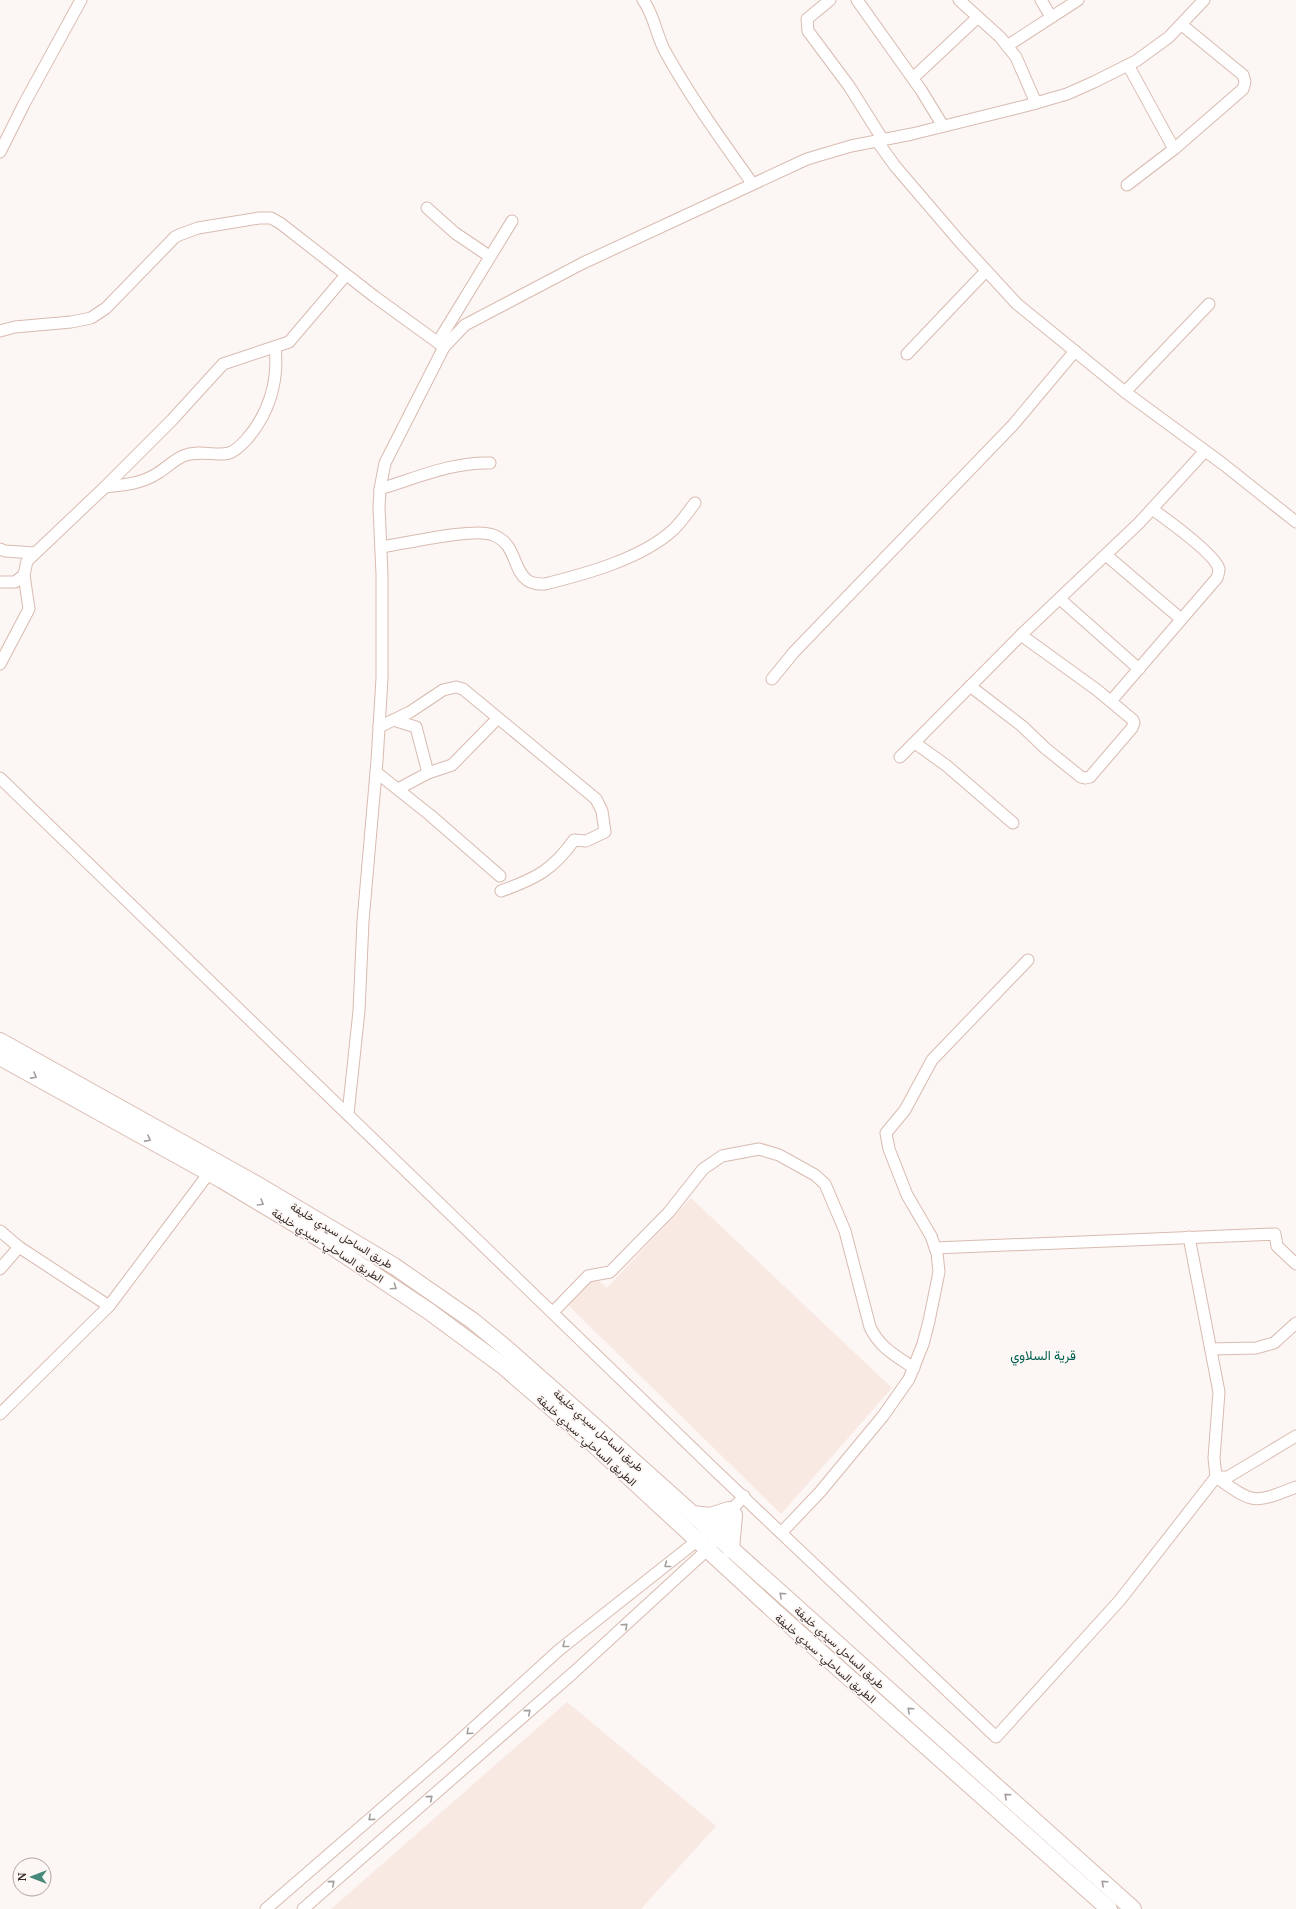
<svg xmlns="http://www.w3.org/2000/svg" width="1296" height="1909" viewBox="0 0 1296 1909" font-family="'Noto Serif',Vazirmatn,serif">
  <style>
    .built { fill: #f8e9e3 }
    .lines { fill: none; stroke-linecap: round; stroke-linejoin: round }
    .minor-casing { stroke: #d9bbb0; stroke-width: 13 }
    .highway-casing { stroke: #d9bbb0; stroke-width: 18 }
    .minor { stroke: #fff; stroke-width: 11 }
    .highway { stroke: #fff; stroke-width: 16 }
    .oneway { stroke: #a49f9d }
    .labels { text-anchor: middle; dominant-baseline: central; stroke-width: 3.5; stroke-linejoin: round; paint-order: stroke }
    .street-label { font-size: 11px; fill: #352a25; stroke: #fcf6f4 }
    .quarter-label { font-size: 13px; fill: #005f50; stroke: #fcf6f4 }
  </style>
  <rect width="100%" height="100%" fill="#fcf6f4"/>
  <g class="built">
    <path d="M691,1198L892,1388L781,1514L566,1303L592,1275L607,1288Z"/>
    <path d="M567,1702L716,1826L641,1909H331Z"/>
  </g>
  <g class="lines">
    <g class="minor-casing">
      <g id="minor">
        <path d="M643,0C655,16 656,36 666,53C691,98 722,141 752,183"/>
        <path d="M830,0L807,19L808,31L849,86L883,140"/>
        <path d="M857,0L921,90L943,126"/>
        <path d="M959,0L1000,37L1016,57L1036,103"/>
        <path d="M1041,0L1051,17"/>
        <path d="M1007,46L1078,0"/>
        <path d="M1128,65L1174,149"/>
        <path d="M913,78L978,17"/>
        <path d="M877,141L895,166L960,242L1017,304L1125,392L1223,464L1296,522"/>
        <path d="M0,152L24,104L81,0"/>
        <path d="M1127,185L1174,149L1243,89L1245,82L1243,75L1182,25"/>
        <path d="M427,208L455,233L489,256"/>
        <path d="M0,331L15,327L71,322L91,318L106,308L175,237L179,235L198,228L259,218H271L280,223L375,297L444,347"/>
        <path d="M438,342L512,221"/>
        <path d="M907,354L986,271"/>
        <path d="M1125,392L1209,304"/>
        <path d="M105,487C124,485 141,484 158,473C166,468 174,460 183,456C200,449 217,457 229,453C236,451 241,445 246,440C269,414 279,381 275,347"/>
        <path d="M380,489C417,478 451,462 490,463"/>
        <path d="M381,547C404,544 474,527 493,535C517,544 512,569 527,580C532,584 539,584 545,584C585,574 642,559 674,529C682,521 688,512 695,503"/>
        <path d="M0,549L5,551L35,553"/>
        <path d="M1106,555L1181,619"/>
        <path d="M0,582H15L24,575"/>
        <path d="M1060,599L1139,669"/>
        <path d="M0,664L29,609L24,575L27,561L105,487L172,420L223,364L289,342L346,275"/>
        <path d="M772,679L794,652L1013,425L1075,351"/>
        <path d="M970,686L1022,726L1045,748L1081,777L1085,778L1090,777L1132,728L1134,723L1133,720L1097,690L1021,635"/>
        <path d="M1111,701L1217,578C1218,575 1219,571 1219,569C1215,554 1166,519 1152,509"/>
        <path d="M393,720L416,727L428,773L398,789"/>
        <path d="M379,727L410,712L443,690L456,687L463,689L596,799L602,811L605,832L586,841L574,840C553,870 535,879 501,891"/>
        <path d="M915,743L947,766L1013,823"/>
        <path d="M900,757L1021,635L1139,523L1205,451"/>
        <path d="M376,772L430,815L500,876"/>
        <path d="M428,773L452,765L497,719"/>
        <path d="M0,778L719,1474L996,1737L1120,1600L1216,1477"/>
        <path d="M348,1114L359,1011L363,921L377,761L382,678V575L379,507L380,489L385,463L444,347L465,325L583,263L807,159L851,146L912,134L1029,105L1067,94L1094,82L1136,61L1169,37L1204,0"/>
        <path d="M0,1231L19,1247L109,1306"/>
        <path d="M1189,1237L1219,1392L1214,1458L1216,1477C1254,1504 1253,1504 1296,1487"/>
        <path d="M935,1248L1275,1234L1277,1246L1296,1264"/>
        <path d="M0,1269L19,1247"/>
        <path d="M553,1312L588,1276L610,1272L669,1212L703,1169L722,1156L759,1149L779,1155L815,1175L825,1184L845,1231L870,1327C879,1347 896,1356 914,1368"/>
        <path d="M1211,1349L1256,1348L1274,1343L1296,1323"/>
        <path d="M0,1414L109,1306L209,1173"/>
        <path d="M1216,1477H1228L1296,1436"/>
        <path d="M781,1533L820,1492L883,1416L909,1379L923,1344L929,1321L939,1272L937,1253L931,1236L907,1195L889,1149L886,1133L905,1110L932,1060L1028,960"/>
        <path d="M266,1909L447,1752L559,1650L698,1540L737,1504L744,1496"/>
        <path d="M303,1909L573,1673L707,1550L732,1518"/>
      </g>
    </g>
    <g class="highway-casing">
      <g id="highway">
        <path d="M0,1041L256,1184L394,1266L473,1321L507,1349L601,1432L1133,1909"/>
        <path d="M0,1057L222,1180L330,1245L430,1312L503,1366L591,1442L773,1610L1109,1909"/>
        <path d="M693,1514L710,1516L729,1510"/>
        <path d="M731,1550L734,1515"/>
      </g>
    </g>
    <use href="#minor" class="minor"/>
    <use href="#highway" class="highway"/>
  </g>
  <defs><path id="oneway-chevron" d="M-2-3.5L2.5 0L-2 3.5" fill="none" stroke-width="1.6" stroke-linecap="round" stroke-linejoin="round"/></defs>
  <g class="oneway">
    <use href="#oneway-chevron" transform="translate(34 1076) rotate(29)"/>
    <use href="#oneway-chevron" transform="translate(148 1139) rotate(29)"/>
    <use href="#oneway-chevron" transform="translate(261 1203) rotate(31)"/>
    <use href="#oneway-chevron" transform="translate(394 1287) rotate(34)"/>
    <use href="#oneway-chevron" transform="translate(667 1565) rotate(142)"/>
    <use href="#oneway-chevron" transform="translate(782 1595) rotate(-138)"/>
    <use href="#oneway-chevron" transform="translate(625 1626) rotate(-42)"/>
    <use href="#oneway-chevron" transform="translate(565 1645) rotate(142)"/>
    <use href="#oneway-chevron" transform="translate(910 1710) rotate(-138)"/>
    <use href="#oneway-chevron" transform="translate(528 1712) rotate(-41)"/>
    <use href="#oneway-chevron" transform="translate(469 1732) rotate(138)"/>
    <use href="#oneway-chevron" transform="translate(1007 1796) rotate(-138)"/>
    <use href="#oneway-chevron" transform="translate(430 1798) rotate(-41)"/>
    <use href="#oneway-chevron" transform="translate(371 1818) rotate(139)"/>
    <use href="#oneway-chevron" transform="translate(332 1883) rotate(-41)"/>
    <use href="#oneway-chevron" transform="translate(1104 1883) rotate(-138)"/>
  </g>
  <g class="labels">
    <g class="street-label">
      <text transform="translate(342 1235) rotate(31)">طريق الساحل سيدي خليفة</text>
      <text transform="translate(328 1245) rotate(32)">الطريق الساحلي- سيدي خليفة</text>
      <text transform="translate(599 1430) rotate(42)">طريق الساحل سيدي خليفة</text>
      <text transform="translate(587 1440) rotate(42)">الطريق الساحلي- سيدي خليفة</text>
      <text transform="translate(840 1647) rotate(42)">طريق الساحل سيدي خليفة</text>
      <text transform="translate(826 1658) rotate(41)">الطريق الساحلي- سيدي خليفة</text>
    </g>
    <g class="quarter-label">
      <text x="1043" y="1355">قرية السلاوي</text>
    </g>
  </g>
  <g transform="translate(32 1877) rotate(270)"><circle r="19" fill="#fcf6f4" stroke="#aca4a1"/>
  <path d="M0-3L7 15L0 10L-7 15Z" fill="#46887a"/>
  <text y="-6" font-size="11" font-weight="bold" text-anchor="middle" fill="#352a25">N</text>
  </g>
</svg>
